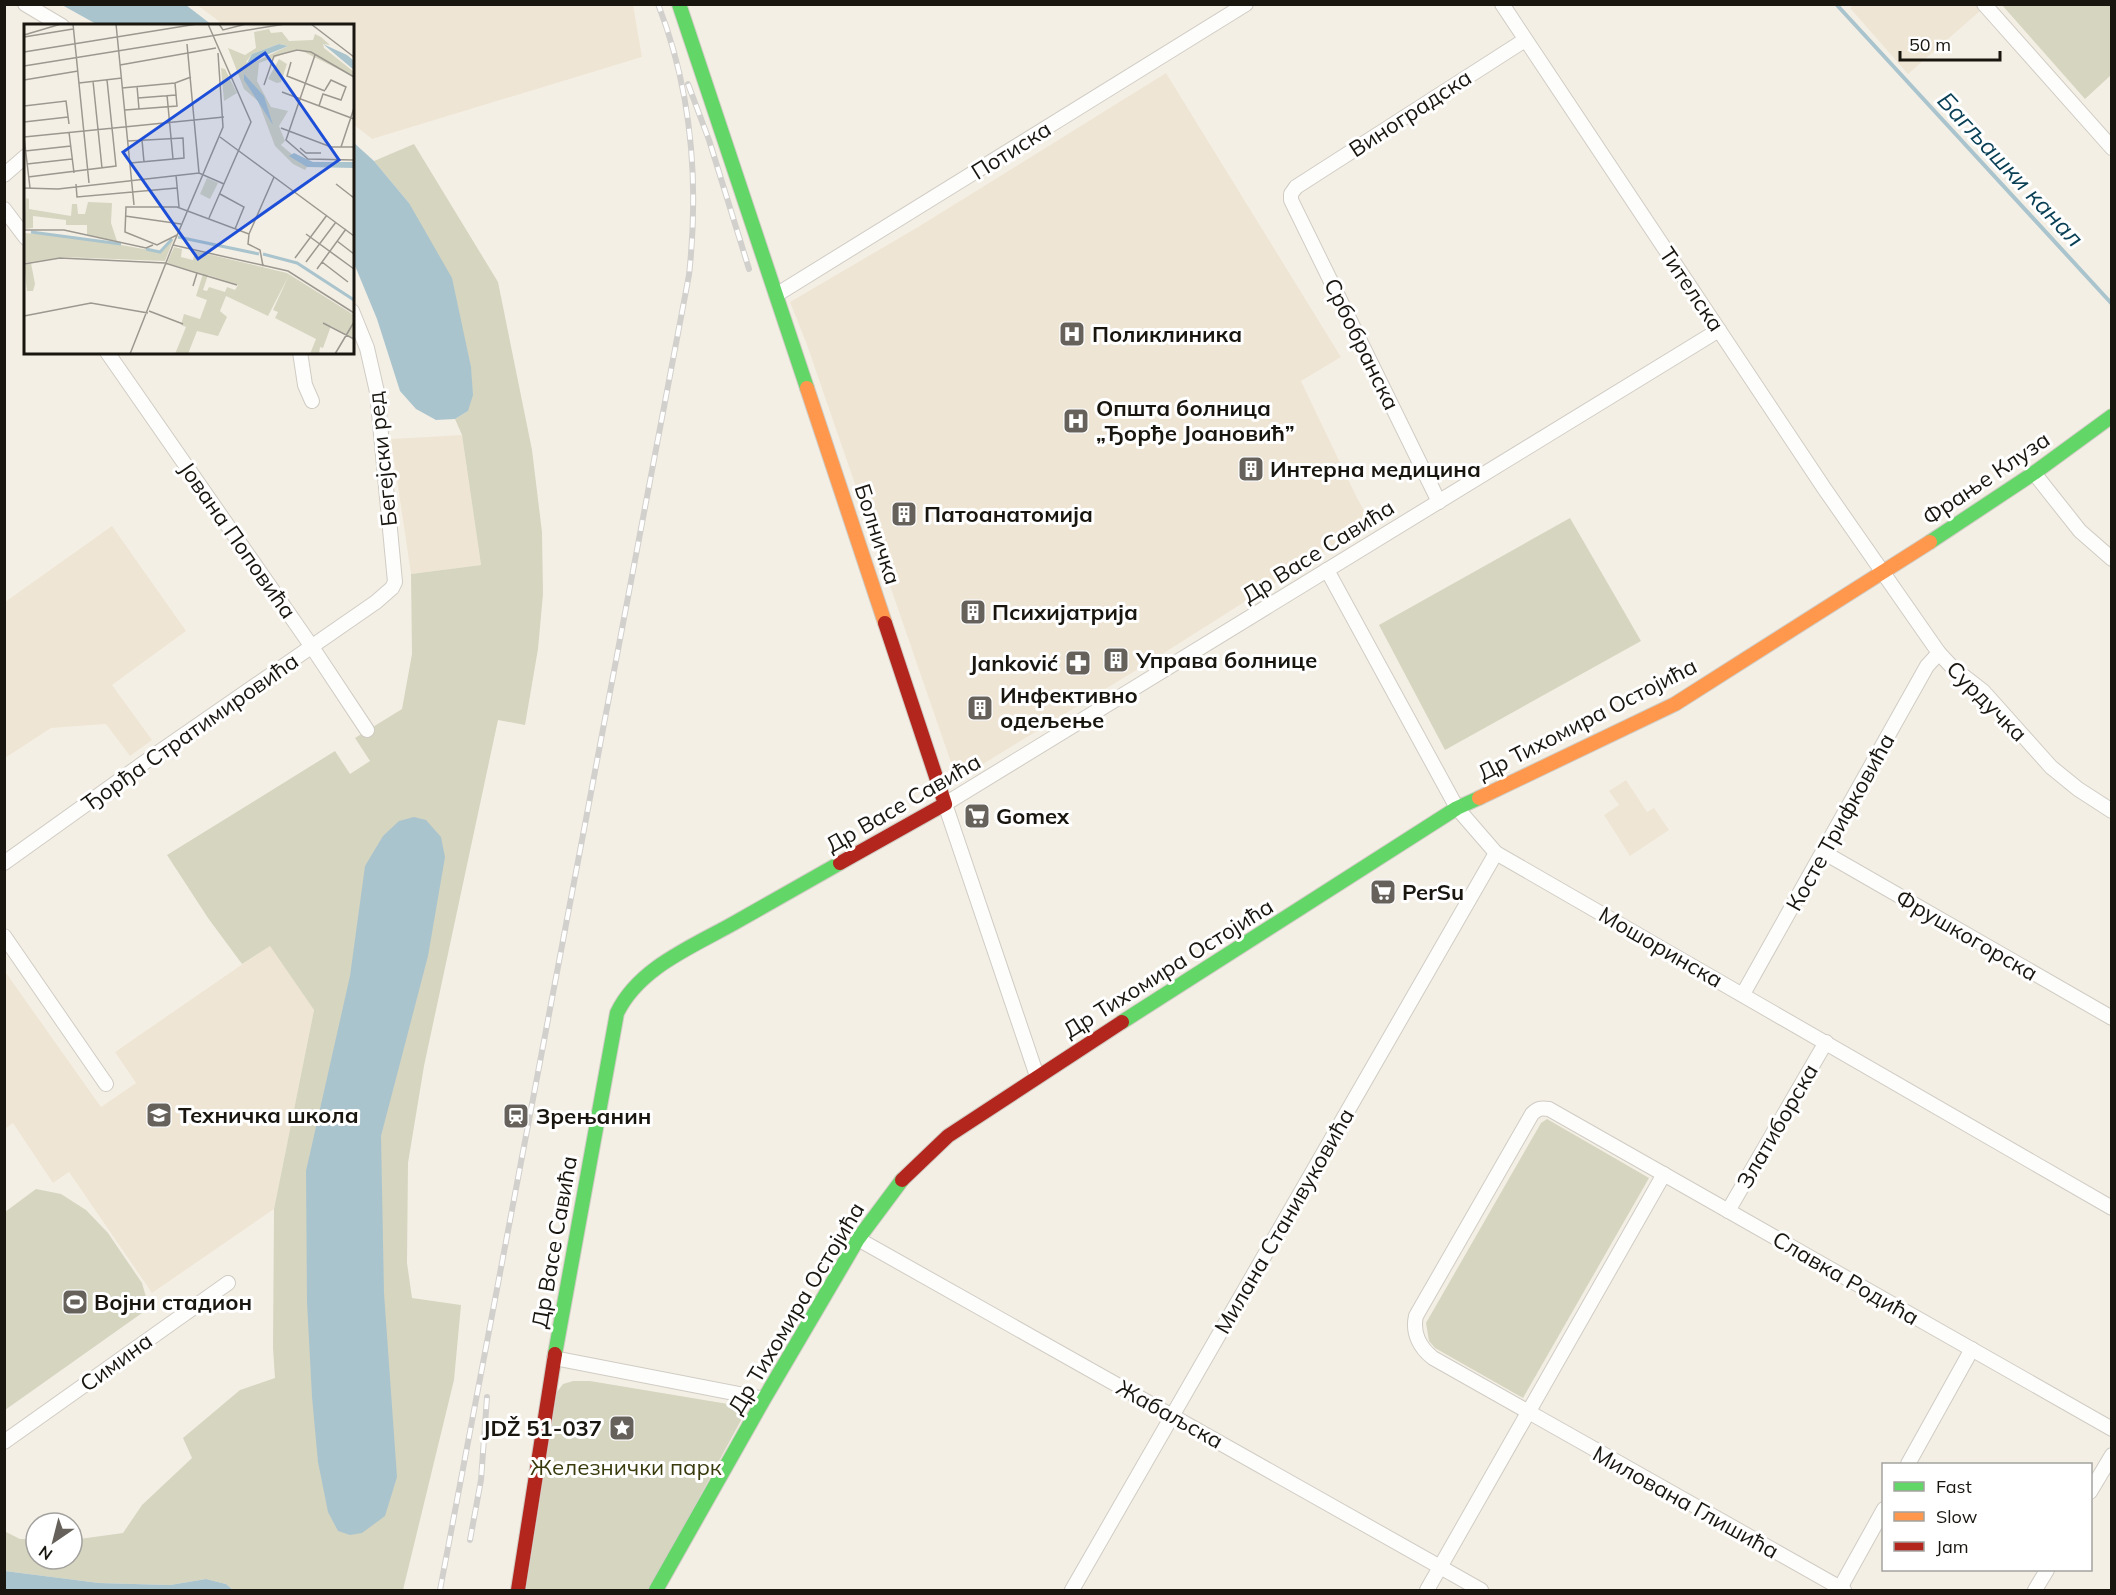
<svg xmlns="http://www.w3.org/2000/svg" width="2116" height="1595" viewBox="0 0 2116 1595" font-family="Mulish,sans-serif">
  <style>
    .built { fill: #efe5d4 }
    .green { fill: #d6d5c0 }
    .water { fill: #aac4ce }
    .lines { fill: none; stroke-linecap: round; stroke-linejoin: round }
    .stream { stroke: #aac4ce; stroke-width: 4 }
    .street-casing { stroke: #d0ccc4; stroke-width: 16 }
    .fast-casing { stroke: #d0ccc4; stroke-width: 16 }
    .slow-casing { stroke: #d0ccc4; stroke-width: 16 }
    .jam-casing { stroke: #d0ccc4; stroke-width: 16 }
    .street { stroke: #fdfdfb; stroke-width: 14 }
    .fast { stroke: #63d668; stroke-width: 14 }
    .slow { stroke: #ff974d; stroke-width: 14 }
    .jam { stroke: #b3261e; stroke-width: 14 }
    .rail-casing { stroke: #d2d0cd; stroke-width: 6 }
    .rail { stroke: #fff; stroke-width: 4; stroke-dasharray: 11; stroke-linecap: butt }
    .labels { text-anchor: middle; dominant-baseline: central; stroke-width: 6; stroke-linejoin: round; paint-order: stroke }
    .street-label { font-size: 22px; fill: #191610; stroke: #fff }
    .poi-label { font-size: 22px; font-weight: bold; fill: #191610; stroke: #fff; text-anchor: start }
    .park-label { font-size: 22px; fill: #3a3b0d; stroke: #fff }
    .water-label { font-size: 24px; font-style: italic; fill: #094055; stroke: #fff }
    .inset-river { fill: none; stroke: #aac4ce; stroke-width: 3 }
    .inset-road { fill: none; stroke: #9c9890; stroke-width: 1.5 }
    .view { fill: #1d4ed8; fill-opacity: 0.15; stroke: #1d4ed8; stroke-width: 3 }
    .inset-edge { fill: none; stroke: #191610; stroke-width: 3 }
  </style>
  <rect width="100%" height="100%" fill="#f4efe5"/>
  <g class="built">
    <path d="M1854,4L1975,5L1980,11L1908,74L1850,8Z"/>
    <path d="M197,5H633L642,57L372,139L353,124L352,26L224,25Z"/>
    <path d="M1166,73L1341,357L1301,381L1357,498L1371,522L1156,658L957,780L807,345L790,302L918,227Z"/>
    <path d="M462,435L481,565L411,574L391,439Z"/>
    <path d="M112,526L186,631L112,685L152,740L130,756L106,724L51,728L5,758V602Z"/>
    <path d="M1626,780L1647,812L1654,808L1669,830L1630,856L1604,815L1619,805L1609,791Z"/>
    <path d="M270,945L314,1010L274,1209L152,1293L69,1172L53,1183L13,1123L5,1129L4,970L101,1107L136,1083L115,1052Z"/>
  </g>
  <g class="green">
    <path d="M2002,5H2111V75L2085,99Z"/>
    <path d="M414,144L498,282L532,450L542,532L543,594L538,649L525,725L498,720L424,1066L408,1163L407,1263L412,1298L461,1305L454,1380L403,1590H233L226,1584L206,1579L170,1585L99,1583L5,1571L4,1531L20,1539H36V1559H72V1540L123,1533L142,1505L192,1458L183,1438L240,1390L275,1378L273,1348L274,1209L314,1010L270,946L242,964L208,918L167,855L335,751L350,774L370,761L355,738L402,709L412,654L411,574L481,565L462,435L455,419L468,411L409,203L374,161Z"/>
    <path d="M1570,518L1641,641L1445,750L1379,625Z"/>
    <path d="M1547,1119L1649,1178L1523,1398L1435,1348L1429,1341L1426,1323L1541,1123Z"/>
    <path d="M36,1189L61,1194L86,1210L108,1233L142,1283L146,1297L142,1313L5,1410V1212Z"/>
    <path d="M573,1381H590L740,1406L745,1413L649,1590H526L557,1392L563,1384Z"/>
  </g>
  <g class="water">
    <path d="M62,5H186L212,25H98Z"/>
    <path d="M353,142L374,161L409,203L452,278L471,367L473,395L468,411L455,419L436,420L416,409L400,391L377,319L353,261Z"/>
    <path d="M414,817L426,820L441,837L445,857L428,956L381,1136L384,1293L397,1477L385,1516L362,1533L350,1535L338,1531L328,1512L318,1462L312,1397L307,1302L306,1171L350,976L365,866L383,836L399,821Z"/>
    <path d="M5,1571L99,1583L170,1585L206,1579L226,1584L233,1590H5Z"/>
  </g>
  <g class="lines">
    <path class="stream" d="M1836,4L2112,304"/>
    <g class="street-casing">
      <g id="street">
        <path d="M25,4L62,26"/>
        <path d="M1502,4L1824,488L1939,653L1952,667L1983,691L2051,767L2078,789L2112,811"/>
        <path d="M1984,4L2112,148"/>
        <path d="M4,175L26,156"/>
        <path d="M4,209L26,238"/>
        <path d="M776,295L1246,4"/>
        <path d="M107,352L312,647L367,730"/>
        <path d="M300,352L305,385L312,401"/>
        <path d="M2034,473L2080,531L2112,559"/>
        <path d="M1439,502L1291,200V194L1296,187L1525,40"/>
        <path d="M1327,570L1457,808L1496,853L2112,1208"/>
        <path d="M1823,852L2112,1018"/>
        <path d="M4,863L152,757L376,602L392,588L395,582L377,392L367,348L352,311"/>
        <path d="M4,936L106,1084"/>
        <path d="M1743,994L1927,666L1939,653"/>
        <path d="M1037,1076L945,804L1719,330"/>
        <path d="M1728,1211L1826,1042"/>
        <path d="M858,1239L1481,1590"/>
        <path d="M554,1358L764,1399"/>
        <path d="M4,1442L228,1283"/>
        <path d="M1908,1464L1972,1349"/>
        <path d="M2090,1492L2112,1455"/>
        <path d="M1840,1588L1884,1509"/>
        <path d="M1072,1590L1496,853"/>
        <path d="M1427,1590L1664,1174"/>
        <path d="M1844,1590L1433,1358C1420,1348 1412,1333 1416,1316L1532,1114C1538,1108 1541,1108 1549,1109L2112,1429"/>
        <path d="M2035,1590L2047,1570"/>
      </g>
    </g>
    <g class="fast-casing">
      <g id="fast">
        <path d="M679,4L807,388"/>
        <path d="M1930,542L2034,473L2112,416"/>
        <path d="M1122,1022L1457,808L1479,798"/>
        <path d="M555,1354L617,1013C639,967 694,946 736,922C771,902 805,883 840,863"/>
        <path d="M656,1590L764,1399L858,1239L902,1180"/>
      </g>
    </g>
    <g class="slow-casing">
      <g id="slow">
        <path d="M807,388L885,623"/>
        <path d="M1479,798L1675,704L1930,542"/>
      </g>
    </g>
    <g class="jam-casing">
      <g id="jam">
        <path d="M840,863L945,804L885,623"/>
        <path d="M902,1180L948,1136L1122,1022"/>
        <path d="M518,1590L555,1354"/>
      </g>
    </g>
    <use href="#street" class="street"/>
    <use href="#fast" class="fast"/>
    <use href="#slow" class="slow"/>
    <use href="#jam" class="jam"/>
    <g class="rail-casing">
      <g id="rail">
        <path d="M688,84L709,140L749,269"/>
        <path d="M470,1540L481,1480L487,1397"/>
        <path d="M440,1590L689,275C699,184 692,91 658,4"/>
      </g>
    </g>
    <use href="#rail" class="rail"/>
  </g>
  <defs>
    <g id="hospital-square" transform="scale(1.35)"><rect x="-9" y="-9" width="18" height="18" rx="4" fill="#66625b" stroke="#fff"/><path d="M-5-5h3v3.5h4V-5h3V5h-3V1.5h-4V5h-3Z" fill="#fff"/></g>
    <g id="building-square" transform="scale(1.35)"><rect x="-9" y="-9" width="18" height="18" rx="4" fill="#66625b" stroke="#fff"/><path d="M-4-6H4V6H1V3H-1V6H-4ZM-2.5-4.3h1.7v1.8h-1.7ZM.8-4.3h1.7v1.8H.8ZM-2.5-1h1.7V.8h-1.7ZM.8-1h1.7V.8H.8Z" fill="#fff"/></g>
    <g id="pharmacy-square" transform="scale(1.35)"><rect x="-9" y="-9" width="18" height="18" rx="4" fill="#66625b" stroke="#fff"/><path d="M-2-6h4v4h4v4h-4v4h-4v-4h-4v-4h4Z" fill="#fff"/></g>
    <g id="supermarket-square" transform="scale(1.35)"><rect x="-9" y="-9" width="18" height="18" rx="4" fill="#66625b" stroke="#fff"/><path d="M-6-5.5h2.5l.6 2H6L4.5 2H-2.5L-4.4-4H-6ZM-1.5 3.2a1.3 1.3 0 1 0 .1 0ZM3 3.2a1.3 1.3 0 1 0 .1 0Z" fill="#fff"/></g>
    <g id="school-square" transform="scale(1.35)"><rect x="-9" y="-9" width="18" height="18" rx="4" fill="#66625b" stroke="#fff"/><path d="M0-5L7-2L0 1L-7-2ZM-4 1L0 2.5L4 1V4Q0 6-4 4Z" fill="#fff"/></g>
    <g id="station-square" transform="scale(1.35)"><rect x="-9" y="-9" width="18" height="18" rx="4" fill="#66625b" stroke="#fff"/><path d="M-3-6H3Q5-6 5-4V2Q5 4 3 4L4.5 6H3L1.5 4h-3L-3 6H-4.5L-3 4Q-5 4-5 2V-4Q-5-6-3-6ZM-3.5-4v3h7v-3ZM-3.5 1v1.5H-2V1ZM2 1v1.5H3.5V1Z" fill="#fff"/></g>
    <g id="stadium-square" transform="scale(1.35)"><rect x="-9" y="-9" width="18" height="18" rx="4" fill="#66625b" stroke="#fff"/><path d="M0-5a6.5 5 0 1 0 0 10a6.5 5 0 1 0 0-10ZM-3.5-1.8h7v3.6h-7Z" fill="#fff"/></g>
    <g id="sight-square" transform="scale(1.35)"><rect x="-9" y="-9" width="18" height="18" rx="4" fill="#66625b" stroke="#fff"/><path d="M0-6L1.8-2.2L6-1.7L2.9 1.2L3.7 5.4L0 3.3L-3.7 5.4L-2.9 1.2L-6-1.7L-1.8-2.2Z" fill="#fff"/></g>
  </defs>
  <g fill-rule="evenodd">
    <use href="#hospital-square" x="1072" y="334"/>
    <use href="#hospital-square" x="1076" y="421"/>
    <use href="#building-square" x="1251" y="469"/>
    <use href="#building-square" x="904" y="514"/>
    <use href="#building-square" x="973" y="612"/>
    <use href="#building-square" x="1116" y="660"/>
    <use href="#pharmacy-square" x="1078" y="663"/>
    <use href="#building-square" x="980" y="708"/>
    <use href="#supermarket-square" x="977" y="816"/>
    <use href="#supermarket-square" x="1383" y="892"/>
    <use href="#school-square" x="159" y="1115"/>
    <use href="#station-square" x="516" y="1116"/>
    <use href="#stadium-square" x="75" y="1302"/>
    <use href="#sight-square" x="622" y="1428"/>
  </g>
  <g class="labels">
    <g class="street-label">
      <text transform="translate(1410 113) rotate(-33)">Виноградска</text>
      <text transform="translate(1011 150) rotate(-32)">Потиска</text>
      <text transform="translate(1692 289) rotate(56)">Тителска</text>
      <text transform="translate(1362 344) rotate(64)">Србобранска</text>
      <text transform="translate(382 459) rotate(-96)">Бегејски ред</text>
      <text transform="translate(1986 478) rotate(-34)">Фрање Клуза</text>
      <text transform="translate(878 534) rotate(72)">Болничка</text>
      <text transform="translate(238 540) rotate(55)">Јована Поповића</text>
      <text transform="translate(1318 551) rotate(-32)">Др Васе Савића</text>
      <text transform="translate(1987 701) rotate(45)">Сурдучка</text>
      <text transform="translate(1587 719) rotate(-27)">Др Тихомира Остојића</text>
      <text transform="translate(190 732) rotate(-35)">Ђорђа Стратимировића</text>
      <text transform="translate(903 803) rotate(-30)">Др Васе Савића</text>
      <text transform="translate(1840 822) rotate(-61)">Косте Трифковића</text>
      <text transform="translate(1967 935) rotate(30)">Фрушкогорска</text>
      <text transform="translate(1661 947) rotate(30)">Мошоринска</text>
      <text transform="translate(1168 968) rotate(-32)">Др Тихомира Остојића</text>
      <text transform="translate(1777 1126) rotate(-60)">Златиборска</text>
      <text transform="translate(1284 1221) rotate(-60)">Милана Станивуковића</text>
      <text transform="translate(554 1242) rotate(-80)">Др Васе Савића</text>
      <text transform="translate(1846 1278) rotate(30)">Славка Родића</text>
      <text transform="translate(796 1308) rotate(-59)">Др Тихомира Остојића</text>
      <text transform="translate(116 1362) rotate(-36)">Симина</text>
      <text transform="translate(1170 1414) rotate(29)">Жабаљска</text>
      <text transform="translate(1686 1502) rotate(29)">Милована Глишића</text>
    </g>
    <g class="poi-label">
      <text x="1092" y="334">Поликлиника</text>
      <text x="1096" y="408">Општа болница<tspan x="1096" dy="25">„Ђорђе Јоановић”</tspan></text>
      <text x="1270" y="469">Интерна медицина</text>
      <text x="924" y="514">Патоанатомија</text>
      <text x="992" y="612">Психијатрија</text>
      <text x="1136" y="660">Управа болнице</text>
      <text x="1058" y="663" text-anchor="end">Janković</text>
      <text x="1000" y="695">Инфективно<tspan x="1000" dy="25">одељење</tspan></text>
      <text x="996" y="816">Gomex</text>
      <text x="1402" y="892">PerSu</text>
      <text x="178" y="1115">Техничка школа</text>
      <text x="536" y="1116">Зрењанин</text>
      <text x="94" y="1302">Војни стадион</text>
      <text x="602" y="1428" text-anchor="end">JDŽ 51-037</text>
    </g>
    <g class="park-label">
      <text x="626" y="1467">Железнички парк</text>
    </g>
    <g class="water-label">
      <text transform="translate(2011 169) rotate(47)">Багљашки канал</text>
    </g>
  </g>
  <g transform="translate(24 24)">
    <rect width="330" height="330" fill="#f4efe5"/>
    <path d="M245,5L247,9L258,8L265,17L289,16L291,10L297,13L306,21L299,20L300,24L330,48V53L274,25L235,39L233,57L247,83L264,87L255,102L261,117L257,121L283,143L281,146L269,140L251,122L234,77L220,65L204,24L221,31L232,24L230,8ZM255,20L264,22L227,40L222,38L228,30ZM255,35L263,40L257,58L253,59L244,55ZM197,44L201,45L213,69L200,77ZM183,154L194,159L186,175L176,170ZM2,174L5,175V185L47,192L48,180H53L54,190H61L64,178L88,179L87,199L93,217L63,211V201H42V196L9,192V204L0,205ZM0,209L53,213L136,228L150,214L141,237L39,233L0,239ZM150,223L158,225L157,233L169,236L171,227L263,249L330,291V314L307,302L299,324L296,323L295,330H286L292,315L251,294L254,288L249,286L265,251L244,292L202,272L196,287L203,293L194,312L173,307L164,330H151L162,303L157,301L160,290L176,295L183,276L172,272L179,250L143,239ZM184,251L214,261L211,266L203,263L201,268L185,263L183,267L179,266ZM7,239L11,260L9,267H3L0,241Z" fill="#d6d5c0" fill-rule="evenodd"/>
    <path d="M255,20L264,22L223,39L228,30ZM299,20L323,31L330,37V46ZM220,50L240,72L249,101L220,56ZM270,129L289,138H330V144L283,143L265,132Z" fill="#aac4ce"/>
    <path class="inset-river" d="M7,208L97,220M154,213L235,230M122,225L136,228L148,215M239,230L273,239L330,276"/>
    <path class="inset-road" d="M49,0L65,159M92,0L110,181M184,0L227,98L185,194M195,0L199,6L222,0M287,0L330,33M0,11L37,0M0,13L49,5M163,20L175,149M0,28L173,0M194,29L199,103L149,221L264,247L330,289M291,31L262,116L284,135L330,136M267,38L263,52L301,67M96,41L192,24M0,42L261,0M0,56L54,47M69,57L78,144M55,59L98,54M240,61L250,32L273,26L287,28L330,53M113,62L115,85M98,64L151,59L167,53M258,68L330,95M143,71L149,135M114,74L152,71M0,82L42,77L45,100M295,82L299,70L317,76L322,63L307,56L301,66M101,86L153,82L151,59M0,98L44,93M257,104L307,123H330M45,108L50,149M0,113L200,93M0,113L6,164M196,113L330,212M118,116L120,138M104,117L159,114L160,134L106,139M317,123L330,84M276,124L282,129H297M1,127L47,122M3,140L48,135M152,151L155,183M4,153L92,142L83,56M52,160L53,173L153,164M312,160L330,174M0,164L34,165L175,149L200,160M196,170L220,183L211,205M101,192L157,200M0,206H40L122,224L129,221M225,210L250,153M282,210L330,245M153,211L133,221L101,208L102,183H153L225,210L224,220L236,226L239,242M313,217L330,230M271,234L303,191M282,238L312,198M298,238L324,258M0,240L36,234L141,239L173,249L169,262M293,245L322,205M173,249L213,261M125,287L159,300M0,292L67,279L124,289M299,299L330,315M106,330L149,221M311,330L330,298"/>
    <path class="view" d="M241,29L315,136L174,235L99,128Z"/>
    <rect width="330" height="330" class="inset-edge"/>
  </g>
  <rect width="2116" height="1595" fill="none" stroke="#191610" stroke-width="12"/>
  <rect x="1882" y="1463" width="210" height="108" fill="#ffffff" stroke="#a3a29f" stroke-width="1.5"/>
  <rect x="1894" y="1482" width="30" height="9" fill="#63d668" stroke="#a3a29f" stroke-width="1.5"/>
  <text x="1936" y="1493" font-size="18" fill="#191610">Fast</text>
  <rect x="1894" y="1512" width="30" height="9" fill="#ff974d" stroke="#a3a29f" stroke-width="1.5"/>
  <text x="1936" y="1523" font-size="18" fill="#191610">Slow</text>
  <rect x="1894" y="1542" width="30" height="9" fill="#b3261e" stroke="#a3a29f" stroke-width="1.5"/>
  <text x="1936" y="1553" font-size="18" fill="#191610">Jam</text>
  <g transform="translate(54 1541) rotate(215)"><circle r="28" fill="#ffffff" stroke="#a3a29f" stroke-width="1.5"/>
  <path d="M0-4.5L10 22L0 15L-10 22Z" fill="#66625b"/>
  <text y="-9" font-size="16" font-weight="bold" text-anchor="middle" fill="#191610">N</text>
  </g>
  <path d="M1900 51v9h100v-9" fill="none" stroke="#191610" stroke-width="3"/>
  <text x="1909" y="51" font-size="18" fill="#191610" stroke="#ffffff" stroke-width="4.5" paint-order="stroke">50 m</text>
</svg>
